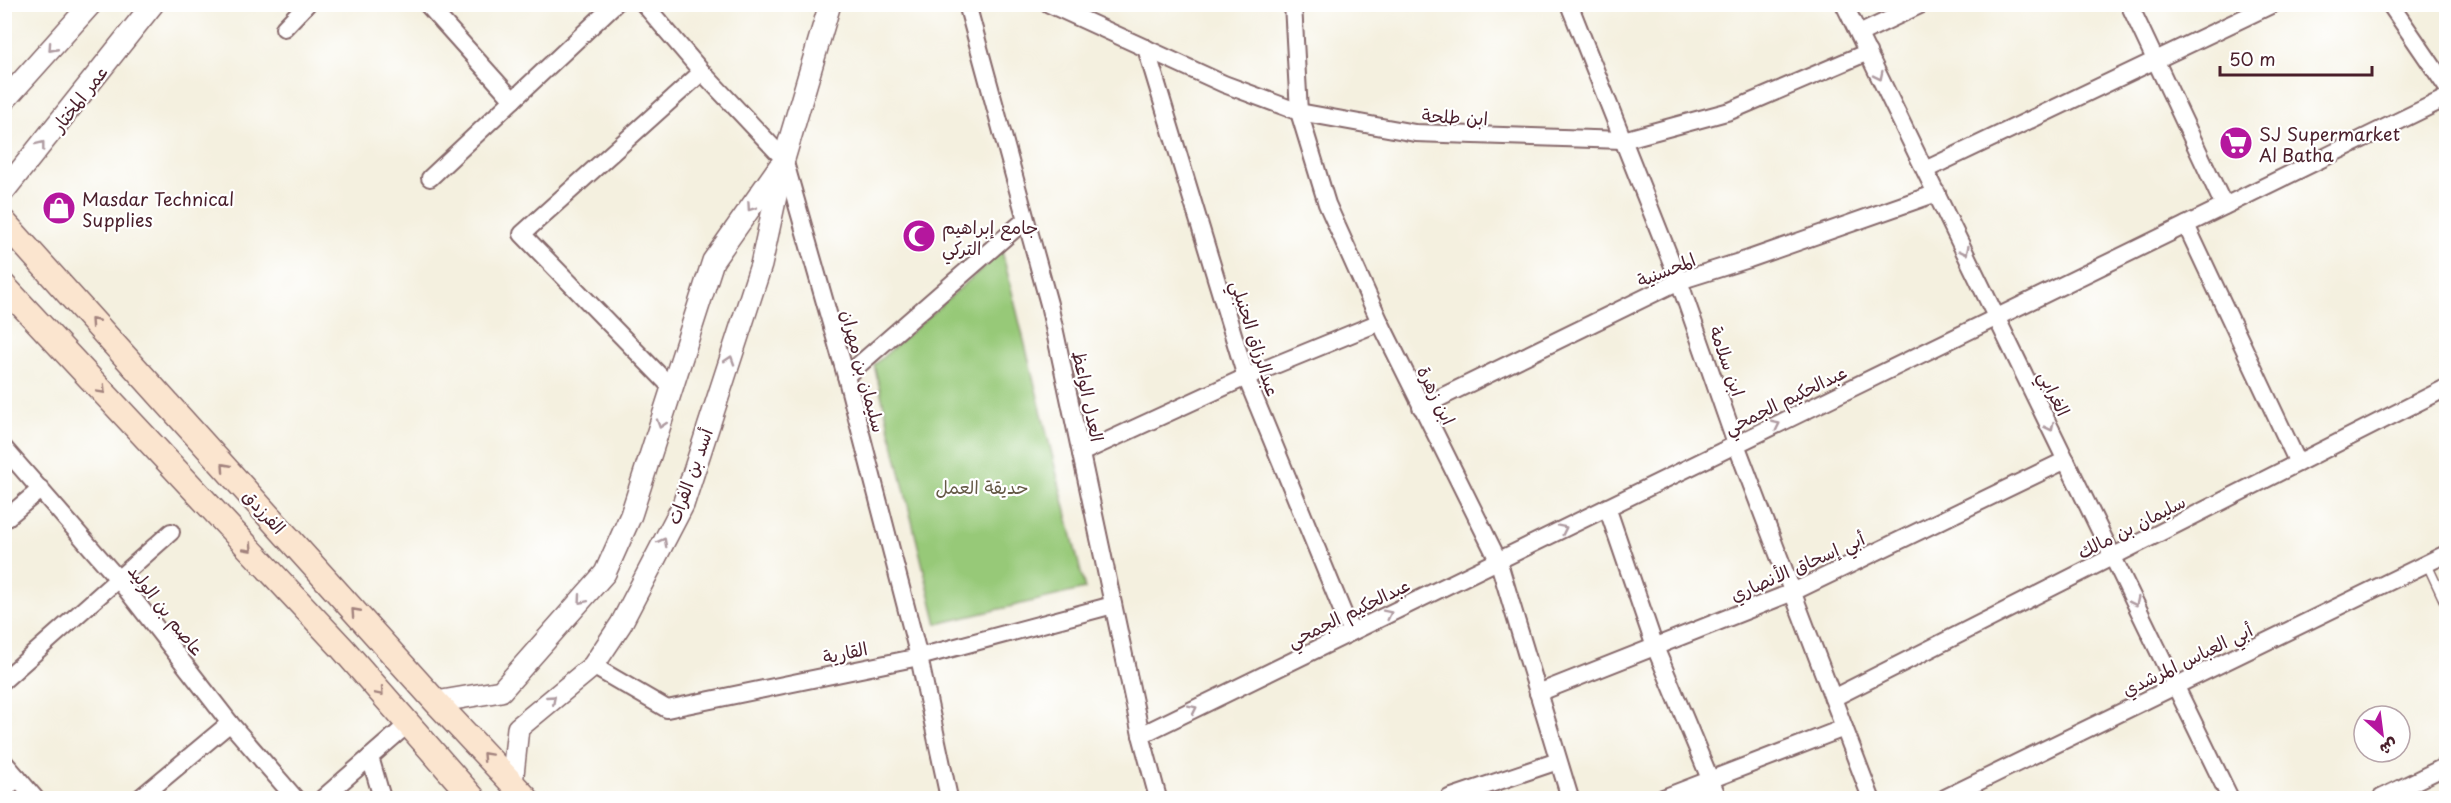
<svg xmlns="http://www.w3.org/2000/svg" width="2451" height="803" viewBox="0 0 2451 803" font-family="'Playpen Sans','Playpen Sans Arabic',sans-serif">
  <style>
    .green { fill: #97c978; stroke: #707452; stroke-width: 1.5 }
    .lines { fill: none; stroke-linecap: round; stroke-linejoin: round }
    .service-casing { stroke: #86686a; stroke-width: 11 }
    .minor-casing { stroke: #86686a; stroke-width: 20 }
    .tertiary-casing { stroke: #86686a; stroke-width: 24 }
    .secondary-casing { stroke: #86686a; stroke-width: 27 }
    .service { stroke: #fff; stroke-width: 8 }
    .minor { stroke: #fff; stroke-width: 16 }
    .tertiary { stroke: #fff; stroke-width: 21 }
    .secondary { stroke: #fbe5cf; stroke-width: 24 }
    .oneway { stroke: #ae9aa0 }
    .oneway2 { stroke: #a2827d }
    .labels { text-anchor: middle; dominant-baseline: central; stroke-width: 4.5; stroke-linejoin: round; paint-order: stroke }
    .street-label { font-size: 18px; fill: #4a1f2b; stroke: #fff }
    .poi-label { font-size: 18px; fill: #4a1f2b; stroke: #fff; text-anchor: start }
    .park-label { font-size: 18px; fill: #655a46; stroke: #fff }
  </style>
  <rect width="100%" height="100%" fill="#fff"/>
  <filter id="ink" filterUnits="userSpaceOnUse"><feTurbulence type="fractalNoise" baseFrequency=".0167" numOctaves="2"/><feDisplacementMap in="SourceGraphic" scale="12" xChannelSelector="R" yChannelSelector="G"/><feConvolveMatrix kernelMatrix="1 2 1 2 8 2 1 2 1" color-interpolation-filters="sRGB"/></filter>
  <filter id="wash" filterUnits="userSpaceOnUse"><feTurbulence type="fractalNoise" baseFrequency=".008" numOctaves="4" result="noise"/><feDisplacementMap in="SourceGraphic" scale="24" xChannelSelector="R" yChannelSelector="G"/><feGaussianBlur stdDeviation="1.35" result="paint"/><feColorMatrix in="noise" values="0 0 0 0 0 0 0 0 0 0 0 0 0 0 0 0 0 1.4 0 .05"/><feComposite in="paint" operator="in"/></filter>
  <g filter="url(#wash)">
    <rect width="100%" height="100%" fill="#f4f0df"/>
    <path class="green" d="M1002,251L1085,589L937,624L874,365Z"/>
  </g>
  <g filter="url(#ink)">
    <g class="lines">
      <g class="service-casing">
        <path id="service" d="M2427,564L2446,605"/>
      </g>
      <g class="minor-casing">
        <g id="minor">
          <path d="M427,4L513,100"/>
          <path d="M644,4L702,72L784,159L846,376L919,657L949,798"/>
          <path d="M967,4L1049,304L1141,735L1158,798"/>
          <path d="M1049,4L1224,84L1299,112L1415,133L1623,140L1730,111L1868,52"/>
          <path d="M1293,4L1299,112L1327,204L1380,322L1498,560L1570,798"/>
          <path d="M1569,4L1679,281L1736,444L1871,798"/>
          <path d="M1844,4L2230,798"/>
          <path d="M2129,4L2224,206"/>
          <path d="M2390,4L2446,86"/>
          <path d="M284,28L307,4"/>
          <path d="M1859,34L1922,4"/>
          <path d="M1146,48L1246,377L1351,632"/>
          <path d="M1925,170L2273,4"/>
          <path d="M430,178L615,4"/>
          <path d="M2186,225L2298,463"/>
          <path d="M846,376L1025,220"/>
          <path d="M672,388L522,234L702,72"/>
          <path d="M1421,407L1679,281L1749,259L1937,193"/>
          <path d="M4,448L119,580L230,723L295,798"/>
          <path d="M1081,453L1246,377L1380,322"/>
          <path d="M1607,507L1655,647L1718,798"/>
          <path d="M4,520L41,489"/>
          <path d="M593,666L667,709L919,657L1113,605"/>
          <path d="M4,680L171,532"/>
          <path d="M1538,693L1793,592L2066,460"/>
          <path d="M1833,698L2446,388"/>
          <path d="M1141,735L2446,98"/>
          <path d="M370,757L382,798"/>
          <path d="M4,762L35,798"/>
          <path d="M4,790L18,778"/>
          <path d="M140,798L230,723"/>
          <path d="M323,798L408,724"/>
          <path d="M1449,798L1558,761"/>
          <path d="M1663,798L1844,728"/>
          <path d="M1945,798L2446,554"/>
          <path d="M2381,798L2446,766"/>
        </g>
      </g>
      <g class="tertiary-casing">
        <g id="tertiary">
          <path d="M4,101L91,4"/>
          <path d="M4,191L153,4"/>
          <path d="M436,702L501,691L605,573L631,515L713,261L779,167"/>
          <path d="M512,784L518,728L593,666L621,624L683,505L761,265L784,159L830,4"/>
        </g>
      </g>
      <g class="secondary-casing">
        <g id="secondary">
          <path d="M4,222L436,702L526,798"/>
          <path d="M4,286L343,649L473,798"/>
        </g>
      </g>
      <use href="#service" class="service"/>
      <use href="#minor" class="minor"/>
      <use href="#tertiary" class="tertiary"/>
      <use href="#secondary" class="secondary"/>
    </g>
    <defs><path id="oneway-chevron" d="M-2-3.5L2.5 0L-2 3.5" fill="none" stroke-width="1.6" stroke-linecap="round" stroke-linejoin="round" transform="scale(1.5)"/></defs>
    <g class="oneway">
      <use href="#oneway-chevron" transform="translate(52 48) rotate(132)"/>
      <use href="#oneway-chevron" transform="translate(1879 76) rotate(64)"/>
      <use href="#oneway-chevron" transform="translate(41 145) rotate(-52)"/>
      <use href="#oneway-chevron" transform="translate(751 207) rotate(125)"/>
      <use href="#oneway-chevron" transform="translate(1965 251) rotate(64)"/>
      <use href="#oneway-chevron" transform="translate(730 360) rotate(-72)"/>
      <use href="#oneway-chevron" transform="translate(661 424) rotate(108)"/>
      <use href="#oneway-chevron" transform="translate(1776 425) rotate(-26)"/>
      <use href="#oneway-chevron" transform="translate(2050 427) rotate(64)"/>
      <use href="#oneway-chevron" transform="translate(1563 529) rotate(-26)"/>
      <use href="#oneway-chevron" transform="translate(663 542) rotate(-62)"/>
      <use href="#oneway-chevron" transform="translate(582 600) rotate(131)"/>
      <use href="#oneway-chevron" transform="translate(2135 602) rotate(64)"/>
      <use href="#oneway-chevron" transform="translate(1388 614) rotate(-26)"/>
      <use href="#oneway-chevron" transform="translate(552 699) rotate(-41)"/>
      <use href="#oneway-chevron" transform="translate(1193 709) rotate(-26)"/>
    </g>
    <g class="oneway2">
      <use href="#oneway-chevron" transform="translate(94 322) rotate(-132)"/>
      <use href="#oneway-chevron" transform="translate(102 390) rotate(47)"/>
      <use href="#oneway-chevron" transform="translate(225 467) rotate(-132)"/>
      <use href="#oneway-chevron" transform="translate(249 548) rotate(47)"/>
      <use href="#oneway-chevron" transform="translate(355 612) rotate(-132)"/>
      <use href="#oneway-chevron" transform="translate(380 692) rotate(49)"/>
      <use href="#oneway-chevron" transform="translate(486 756) rotate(-133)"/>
    </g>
  </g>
  <defs>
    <g id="supermarket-disc" transform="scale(1.725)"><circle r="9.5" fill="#b5179e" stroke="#fff"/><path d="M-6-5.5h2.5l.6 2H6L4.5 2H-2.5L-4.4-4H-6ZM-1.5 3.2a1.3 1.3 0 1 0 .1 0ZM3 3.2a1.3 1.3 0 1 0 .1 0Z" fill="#fff"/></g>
    <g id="shop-disc" transform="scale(1.725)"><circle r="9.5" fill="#b5179e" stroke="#fff"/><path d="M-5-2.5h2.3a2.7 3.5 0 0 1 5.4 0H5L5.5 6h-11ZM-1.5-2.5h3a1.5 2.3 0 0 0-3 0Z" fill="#fff"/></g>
    <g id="mosque-disc" transform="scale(1.725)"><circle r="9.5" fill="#b5179e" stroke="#fff"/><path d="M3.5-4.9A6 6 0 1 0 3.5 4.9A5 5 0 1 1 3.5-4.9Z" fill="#fff"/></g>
  </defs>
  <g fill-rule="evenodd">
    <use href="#supermarket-disc" x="2236" y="143"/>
    <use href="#shop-disc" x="59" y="208"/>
    <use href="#mosque-disc" x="919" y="236"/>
  </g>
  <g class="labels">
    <g class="street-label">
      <text transform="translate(79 98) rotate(-52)">عمر المختار</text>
      <text transform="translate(1455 116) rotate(3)">ابن طلحة</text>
      <text transform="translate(1666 269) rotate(-22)">المحسنية</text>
      <text transform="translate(1256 338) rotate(72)">عبدالرزاق الحنبلي</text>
      <text transform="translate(1728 361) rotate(71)">ابن سلامة</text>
      <text transform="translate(864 371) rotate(75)">سليمان بن مهران</text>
      <text transform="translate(2055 393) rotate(64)">الغرابي</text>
      <text transform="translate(1437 395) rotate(64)">ابن زهرة</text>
      <text transform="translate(1089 396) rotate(78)">العدل الواعظ</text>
      <text transform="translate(1785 399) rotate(-26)">عبدالحكيم الجمحي</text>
      <text transform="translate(689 476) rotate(-70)">أسد بن الفرات</text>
      <text transform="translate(265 511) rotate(48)">الفرزدق</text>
      <text transform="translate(2131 526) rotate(-27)">سليمان بن مالك</text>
      <text transform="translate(1797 566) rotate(-24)">أبي إسحاق الأنصاري</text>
      <text transform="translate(167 610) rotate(52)">عاصم بن الوليد</text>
      <text transform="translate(1348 612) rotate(-26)">عبدالحكيم الجمحي</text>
      <text transform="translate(845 652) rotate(-12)">القارية</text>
      <text transform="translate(2187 659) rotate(-26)">أبي العباس المرشدي</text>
    </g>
    <g class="poi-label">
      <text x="2259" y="133">SJ Supermarket<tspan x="2259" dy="21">Al Batha</tspan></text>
      <text x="82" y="198">Masdar Technical<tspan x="82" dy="21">Supplies</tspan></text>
      <text x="942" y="226">جامع إبراهيم<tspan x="942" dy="21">التركي</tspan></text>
    </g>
    <g class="park-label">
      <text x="982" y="486">حديقة العمل</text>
    </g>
  </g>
  <rect width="2451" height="803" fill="none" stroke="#fff" stroke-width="24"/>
  <g transform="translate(2382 734) rotate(152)"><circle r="28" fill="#ffffff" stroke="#b7a5aa" stroke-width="1.5"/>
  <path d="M0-4.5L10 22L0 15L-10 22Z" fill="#b5179e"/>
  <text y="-9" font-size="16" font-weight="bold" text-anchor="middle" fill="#4a1f2b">ش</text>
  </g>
  <path d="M2220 66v9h152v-9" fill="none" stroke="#4a1f2b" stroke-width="3"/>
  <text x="2229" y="66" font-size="18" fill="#4a1f2b" stroke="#ffffff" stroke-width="4.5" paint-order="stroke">50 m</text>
</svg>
